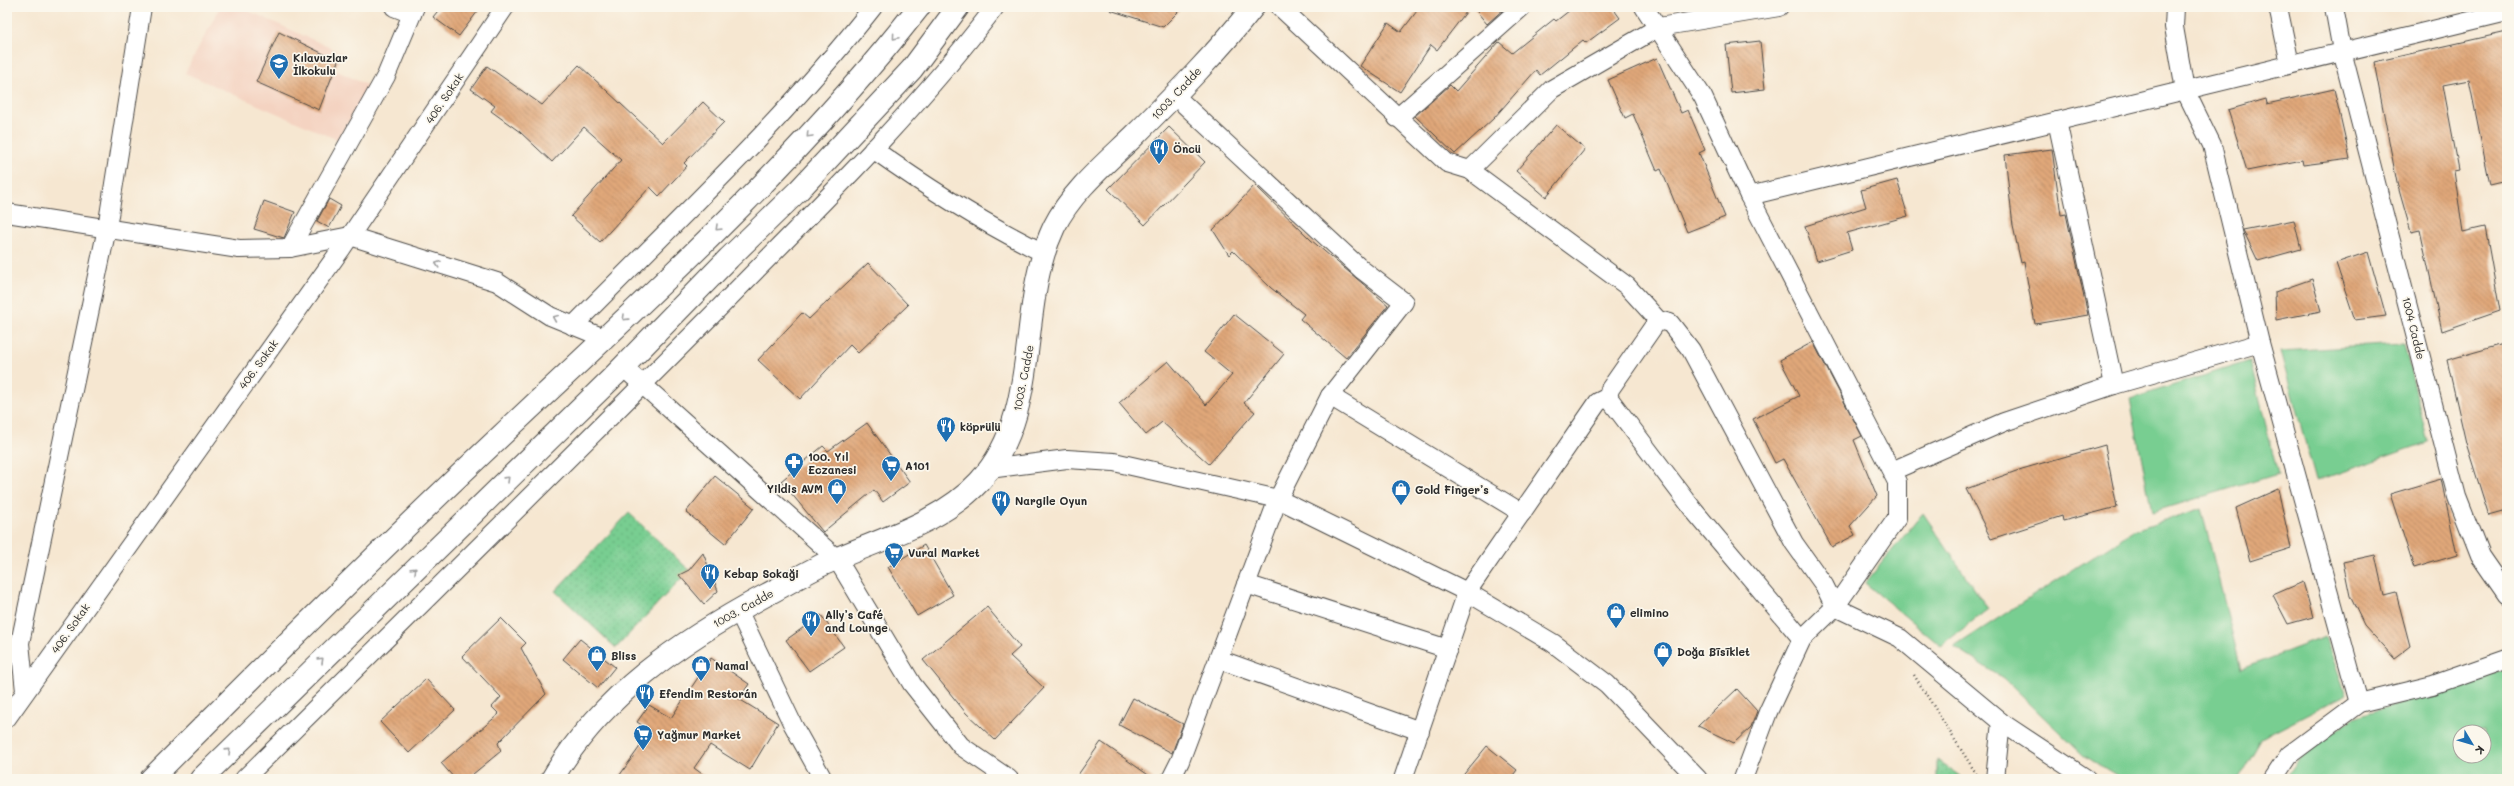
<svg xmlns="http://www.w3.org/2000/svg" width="2514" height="786" viewBox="0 0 2514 786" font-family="Mali,sans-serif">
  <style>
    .built { fill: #f4d3c1 }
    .grass { fill: #78ce91; stroke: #527c5e; fill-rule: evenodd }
    .park { fill: url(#park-dots); stroke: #527c5e }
    .building { fill: url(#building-back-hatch) }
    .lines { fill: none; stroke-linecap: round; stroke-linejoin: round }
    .street-casing { stroke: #494744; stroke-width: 20 }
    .secondary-casing { stroke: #494744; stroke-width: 24 }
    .highway-casing { stroke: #494744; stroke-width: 24 }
    .path { stroke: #494744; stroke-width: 2.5; stroke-dasharray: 1 3; stroke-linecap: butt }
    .street { stroke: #fff; stroke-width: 18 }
    .secondary { stroke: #fff; stroke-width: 22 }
    .highway { stroke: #fff; stroke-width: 22 }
    .oneway { stroke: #a0a0a0 }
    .labels { text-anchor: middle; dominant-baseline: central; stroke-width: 3.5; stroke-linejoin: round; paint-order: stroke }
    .poi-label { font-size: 11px; font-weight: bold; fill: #2b2b2b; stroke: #fbf7ec; text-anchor: start }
    .street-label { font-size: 11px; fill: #2b2b2b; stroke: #fbf7ec }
  </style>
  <defs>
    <pattern id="park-dots" width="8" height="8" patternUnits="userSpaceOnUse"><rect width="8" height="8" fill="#78ce91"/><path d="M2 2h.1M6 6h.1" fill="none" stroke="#68b17d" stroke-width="1.8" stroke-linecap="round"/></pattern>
    <pattern id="building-back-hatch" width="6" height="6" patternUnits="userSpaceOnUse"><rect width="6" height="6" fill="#e0a779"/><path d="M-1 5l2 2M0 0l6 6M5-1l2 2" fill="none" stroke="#b68863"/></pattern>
  </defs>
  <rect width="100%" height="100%" fill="#fbf7ec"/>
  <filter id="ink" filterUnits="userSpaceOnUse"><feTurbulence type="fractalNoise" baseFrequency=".025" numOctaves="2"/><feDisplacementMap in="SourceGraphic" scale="8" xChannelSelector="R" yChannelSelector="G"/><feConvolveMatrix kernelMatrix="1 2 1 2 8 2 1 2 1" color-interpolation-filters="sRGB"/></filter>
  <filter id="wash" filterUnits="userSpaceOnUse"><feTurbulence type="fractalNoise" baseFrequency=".012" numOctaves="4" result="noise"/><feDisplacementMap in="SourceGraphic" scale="16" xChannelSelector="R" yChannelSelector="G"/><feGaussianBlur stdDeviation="0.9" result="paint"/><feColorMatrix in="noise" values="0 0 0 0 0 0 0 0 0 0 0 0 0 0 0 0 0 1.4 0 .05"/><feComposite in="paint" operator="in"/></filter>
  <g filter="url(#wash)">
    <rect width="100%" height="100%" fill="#f6e7d1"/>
    <path class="built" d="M220,7H240L342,53L335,70L371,87L338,140L185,73Z"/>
    <g class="grass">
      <path d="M2404,344L2428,442L2316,481L2280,351Z"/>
      <path d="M2250,361L2278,474L2152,512L2130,399Z"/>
      <path d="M2201,508L2241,669L2325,637L2346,695L2262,738L2238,779H2123L2083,755L2004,679L1954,647L2134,530Z"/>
      <path d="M1923,513L1988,609L1941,646L1865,583Z"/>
      <path d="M2507,669V779H2285L2299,759L2352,718ZM2460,732H2484V756H2460Z"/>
    </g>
    <g class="park">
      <path d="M629,513L689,570L616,648L555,591Z"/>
      <path d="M1937,760L1964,779H1937Z"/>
    </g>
    <g id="blocks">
      <g class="building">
        <path d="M441,7H481L459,36L433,17Z"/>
        <path d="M1110,7H1183L1163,27L1110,10Z"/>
        <path d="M1420,7H1470L1437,50L1431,45L1400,92L1360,66L1388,23L1401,32Z"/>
        <path d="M1473,7H1506L1487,24Z"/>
        <path d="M1574,7H1612L1620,18L1586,43L1583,40L1540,75L1536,70L1494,118L1455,154L1415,116L1450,85L1456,91L1499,42L1512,53L1554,19L1556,21Z"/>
        <path d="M279,32L338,61L319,110L256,82Z"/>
        <path d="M2507,32V181L2490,185L2469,80L2443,85L2459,170L2454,171L2463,232L2485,227L2500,311L2442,331L2420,230L2411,232L2397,183L2374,62Z"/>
        <path d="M1760,41L1765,89L1731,93L1726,45Z"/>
        <path d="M1657,58L1681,113L1688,110L1705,150L1699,153L1725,217L1687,232L1661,169L1657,171L1633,114L1625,118L1608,80Z"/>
        <path d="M579,65L663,143L703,102L724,122L684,163L687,166L659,196L650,187L600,242L571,216L621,160L584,127L552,162L520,132L491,111L495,106L471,89L487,66L542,105Z"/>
        <path d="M2334,89L2350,159L2303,165L2302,160L2247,171L2228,110L2266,99L2267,104Z"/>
        <path d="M1556,125L1585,149L1546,197L1516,171Z"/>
        <path d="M1169,127L1205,162L1145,225L1108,189Z"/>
        <path d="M2052,149L2061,215L2066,214L2088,315L2035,324L2024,262L2021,263L2013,226L2005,155Z"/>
        <path d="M1897,180L1908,216L1847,233L1852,250L1817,261L1805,226L1866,207L1861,190Z"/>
        <path d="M1255,185L1311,240L1388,305L1346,358L1300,319L1304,314L1271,288L1233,251L1229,255L1213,230Z"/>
        <path d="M329,199L341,206L329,228L317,221Z"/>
        <path d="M264,201L295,212L284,238L254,229Z"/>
        <path d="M2294,220L2301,249L2258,261L2243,230Z"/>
        <path d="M2368,252L2386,316L2355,320L2336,263Z"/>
        <path d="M868,263L908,305L858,353L850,345L800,399L758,360L802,313L809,319Z"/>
        <path d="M2312,279L2321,311L2276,320L2275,292Z"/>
        <path d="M1234,314L1284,354L1244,403L1255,412L1209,464L1162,422L1146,435L1119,403L1168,361L1206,405L1232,375L1204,352Z"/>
        <path d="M1813,342L1862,436L1854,440L1877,496L1850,526L1855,535L1832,547L1783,459L1775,463L1753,419L1799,396L1780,360Z"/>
        <path d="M2507,343V511L2489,516L2466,443L2447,360Z"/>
        <path d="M867,423L910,482L883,502L874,490L823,532L781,481L823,446L828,451Z"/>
        <path d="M2105,445L2117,507L2063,521L2062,516L1991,539L1966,489L2022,469Z"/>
        <path d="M715,476L754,508L725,544L686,512Z"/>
        <path d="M2441,479L2457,555L2414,568L2390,494Z"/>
        <path d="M2278,489L2291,548L2250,561L2236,508Z"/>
        <path d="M924,545L953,595L917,616L888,567Z"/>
        <path d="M703,553L718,591L704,604L679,575L689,570Z"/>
        <path d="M2375,555L2384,596L2396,593L2410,646L2394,658L2364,625L2350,596L2343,562Z"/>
        <path d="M2303,582L2313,617L2288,624L2273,595Z"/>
        <path d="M987,607L1020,647L1010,656L1044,688L995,740L966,713L923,660Z"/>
        <path d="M821,615L844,647L809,671L786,640Z"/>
        <path d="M501,618L526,643L521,648L546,694L498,743L501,751L467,779H455L441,763L499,714L492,707L501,697L462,656Z"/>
        <path d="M580,639L615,667L598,688L563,659Z"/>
        <path d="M711,658L749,684L739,699L778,723L750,770L710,745L694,768L709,779H617L651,731L637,722L649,705L671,718Z"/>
        <path d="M426,679L455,710L409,753L380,722Z"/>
        <path d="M1737,689L1757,711L1751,727L1734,743L1698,726Z"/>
        <path d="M1133,698L1183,724L1172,753L1119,725Z"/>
        <path d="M1101,742L1107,746L1154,779H1075Z"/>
        <path d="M1487,746L1517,770L1510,779H1460Z"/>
      </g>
    </g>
  </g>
  <g filter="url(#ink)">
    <use href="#blocks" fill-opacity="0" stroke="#494744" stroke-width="1"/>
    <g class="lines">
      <g class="street-casing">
        <g id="street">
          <path d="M394,7L412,14"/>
          <path d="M1280,7L1447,163L1470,170L1627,286L1658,320L1670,323L1691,350L1794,543L1824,585L1835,607L1900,638L2001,722L2087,779"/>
          <path d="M1644,7L1703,97L1749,196L1897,482V518L1835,607L1802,639L1768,712L1743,779"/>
          <path d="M2175,7L2174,27L2185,90L2212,145L2260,343L2359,703"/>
          <path d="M2278,7L2290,64"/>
          <path d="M2334,7L2342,51L2457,497L2480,556L2507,595"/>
          <path d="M1397,118L1522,7"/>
          <path d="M2057,121L2114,385"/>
          <path d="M873,149C929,189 982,223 1044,253"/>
          <path d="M1470,170L1552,89L1659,27L1779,7"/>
          <path d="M1749,196L2507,12"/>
          <path d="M7,213L239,249L290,248L350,236L497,282L550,316L604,338"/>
          <path d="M290,248L386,76L415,7"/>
          <path d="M1658,320L1610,389L1608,397L1695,512L1802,639"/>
          <path d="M573,326C675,222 783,122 873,7"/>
          <path d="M623,367L837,559L912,684L961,746L1009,779"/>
          <path d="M1330,396L1522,513"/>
          <path d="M989,469L1067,459L1114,462L1278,499L1467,592L1553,643L1607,684L1698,779"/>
          <path d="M1892,471L2004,422L2114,385L2260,343"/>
          <path d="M1246,584L1448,649"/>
          <path d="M738,610L793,725L823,779"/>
          <path d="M1218,659L1420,731"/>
          <path d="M25,691L20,643L107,228L142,7"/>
          <path d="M7,718L342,248L505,7"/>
          <path d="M244,779C403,622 563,465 721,306C815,210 913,115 995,7"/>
          <path d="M1171,779L1180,761L1278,499L1330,396L1404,302L1361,269L1174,95"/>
          <path d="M1403,779L1467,592L1598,402L1608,397"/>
          <path d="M1995,779L2001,722"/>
          <path d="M2273,779L2289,755L2359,703L2433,685L2507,659"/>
        </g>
      </g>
      <g class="secondary-casing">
        <path id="secondary" d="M552,779C602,694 681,641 766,595C785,585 805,573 824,564C876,540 939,525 979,482C1044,411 1015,309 1054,227C1071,192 1106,163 1134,136C1175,95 1217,53 1253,7"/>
      </g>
      <g class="highway-casing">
        <g id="highway">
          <path d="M151,779C267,663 383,547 503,434C647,298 796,164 919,7"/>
          <path d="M201,779L614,376L729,258L799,190L912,69L958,7"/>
        </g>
      </g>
      <path class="path" d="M1914,675L1977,775"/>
      <use href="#street" class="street"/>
      <use href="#secondary" class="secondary"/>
      <use href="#highway" class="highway"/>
    </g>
    <defs><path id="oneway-chevron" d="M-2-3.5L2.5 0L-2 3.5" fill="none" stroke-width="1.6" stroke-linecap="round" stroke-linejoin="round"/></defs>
    <g class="oneway">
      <use href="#oneway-chevron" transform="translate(895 37) rotate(130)"/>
      <use href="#oneway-chevron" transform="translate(809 135) rotate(133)"/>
      <use href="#oneway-chevron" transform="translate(718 228) rotate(136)"/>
      <use href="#oneway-chevron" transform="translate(438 264) rotate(-162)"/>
      <use href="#oneway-chevron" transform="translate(555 318) rotate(-157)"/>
      <use href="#oneway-chevron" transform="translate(625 318) rotate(136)"/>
      <use href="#oneway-chevron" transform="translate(507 479) rotate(-44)"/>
      <use href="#oneway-chevron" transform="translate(414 570) rotate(-44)"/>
      <use href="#oneway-chevron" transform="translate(321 660) rotate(-44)"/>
      <use href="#oneway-chevron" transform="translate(228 751) rotate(-44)"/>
    </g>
  </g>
  <defs>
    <g id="school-pin" transform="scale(1)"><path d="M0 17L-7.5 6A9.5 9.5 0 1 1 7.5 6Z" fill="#1f6fb2" stroke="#fbf7ec"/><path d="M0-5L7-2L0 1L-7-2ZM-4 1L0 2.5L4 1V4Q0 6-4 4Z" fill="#fff"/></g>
    <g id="restaurant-pin" transform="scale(1)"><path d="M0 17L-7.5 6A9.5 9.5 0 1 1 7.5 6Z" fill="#1f6fb2" stroke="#fbf7ec"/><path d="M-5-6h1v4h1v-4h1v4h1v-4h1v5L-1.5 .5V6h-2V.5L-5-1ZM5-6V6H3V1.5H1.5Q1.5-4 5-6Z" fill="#fff"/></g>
    <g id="pharmacy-pin" transform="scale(1)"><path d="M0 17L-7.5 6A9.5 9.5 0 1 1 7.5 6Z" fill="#1f6fb2" stroke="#fbf7ec"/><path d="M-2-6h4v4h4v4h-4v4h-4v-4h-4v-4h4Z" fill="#fff"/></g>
    <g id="supermarket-pin" transform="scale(1)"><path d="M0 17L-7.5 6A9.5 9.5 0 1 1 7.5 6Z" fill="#1f6fb2" stroke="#fbf7ec"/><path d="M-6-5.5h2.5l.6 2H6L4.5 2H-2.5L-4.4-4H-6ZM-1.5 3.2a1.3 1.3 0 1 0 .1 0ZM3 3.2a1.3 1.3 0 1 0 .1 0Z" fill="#fff"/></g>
    <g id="shop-pin" transform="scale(1)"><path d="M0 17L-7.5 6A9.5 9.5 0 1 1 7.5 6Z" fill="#1f6fb2" stroke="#fbf7ec"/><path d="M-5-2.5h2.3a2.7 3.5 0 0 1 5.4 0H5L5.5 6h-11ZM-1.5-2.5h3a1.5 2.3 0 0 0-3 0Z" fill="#fff"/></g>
  </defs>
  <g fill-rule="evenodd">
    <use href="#school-pin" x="279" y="63"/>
    <use href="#restaurant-pin" x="1159" y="148"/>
    <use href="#restaurant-pin" x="946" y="426"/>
    <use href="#pharmacy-pin" x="794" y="462"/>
    <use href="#supermarket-pin" x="891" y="465"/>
    <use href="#shop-pin" x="837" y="488"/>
    <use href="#shop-pin" x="1401" y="489"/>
    <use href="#restaurant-pin" x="1001" y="500"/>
    <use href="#supermarket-pin" x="894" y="552"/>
    <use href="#restaurant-pin" x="710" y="573"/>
    <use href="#shop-pin" x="1616" y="612"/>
    <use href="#restaurant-pin" x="811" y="620"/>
    <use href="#shop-pin" x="1663" y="651"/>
    <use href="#shop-pin" x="597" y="655"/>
    <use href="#shop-pin" x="701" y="665"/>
    <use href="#restaurant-pin" x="645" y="693"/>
    <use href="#supermarket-pin" x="643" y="734"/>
  </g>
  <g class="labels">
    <g class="poi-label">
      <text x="293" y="57">Kılavuzlar<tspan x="293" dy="13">İlkokulu</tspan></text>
      <text x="1173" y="148">Öncü</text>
      <text x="960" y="426">köprülü</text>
      <text x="808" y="456">100. Yıl<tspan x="808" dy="13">Eczanesi</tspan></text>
      <text x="905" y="465">A101</text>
      <text x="823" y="488" text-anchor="end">Yildis AVM</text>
      <text x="1415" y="489">Gold Finger’s</text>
      <text x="1015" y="500">Nargile Oyun</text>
      <text x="908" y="552">Vural Market</text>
      <text x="724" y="573">Kebap Sokaği</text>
      <text x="1630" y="612">elimino</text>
      <text x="825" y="614">Ally’s Café<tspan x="825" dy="13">and Lounge</tspan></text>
      <text x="1677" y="651">Doğa Bīsīklet</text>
      <text x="611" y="655">Bliss</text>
      <text x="715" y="665">Namal</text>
      <text x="659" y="693">Efendim Restorán</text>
      <text x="657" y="734">Yağmur Market</text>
    </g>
    <g class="street-label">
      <text transform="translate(1176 93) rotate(-47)">1003. Cadde</text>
      <text transform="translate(444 98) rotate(-56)">406. Sokak</text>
      <text transform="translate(2414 328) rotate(76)">1004 Cadde</text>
      <text transform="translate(258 364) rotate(-54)">406. Sokak</text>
      <text transform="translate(1023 378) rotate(-79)">1003. Cadde</text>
      <text transform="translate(743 608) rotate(-29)">1003. Cadde</text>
      <text transform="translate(70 628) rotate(-55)">406. Sokak</text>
    </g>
  </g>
  <rect width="2514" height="786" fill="none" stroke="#fbf7ec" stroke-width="24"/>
  <g transform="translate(2472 744) rotate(128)"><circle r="19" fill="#fbf7ec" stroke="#a8a59f"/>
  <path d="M0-3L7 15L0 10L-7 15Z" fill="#1f6fb2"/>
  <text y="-6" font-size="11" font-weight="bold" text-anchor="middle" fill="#2b2b2b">K</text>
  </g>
</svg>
